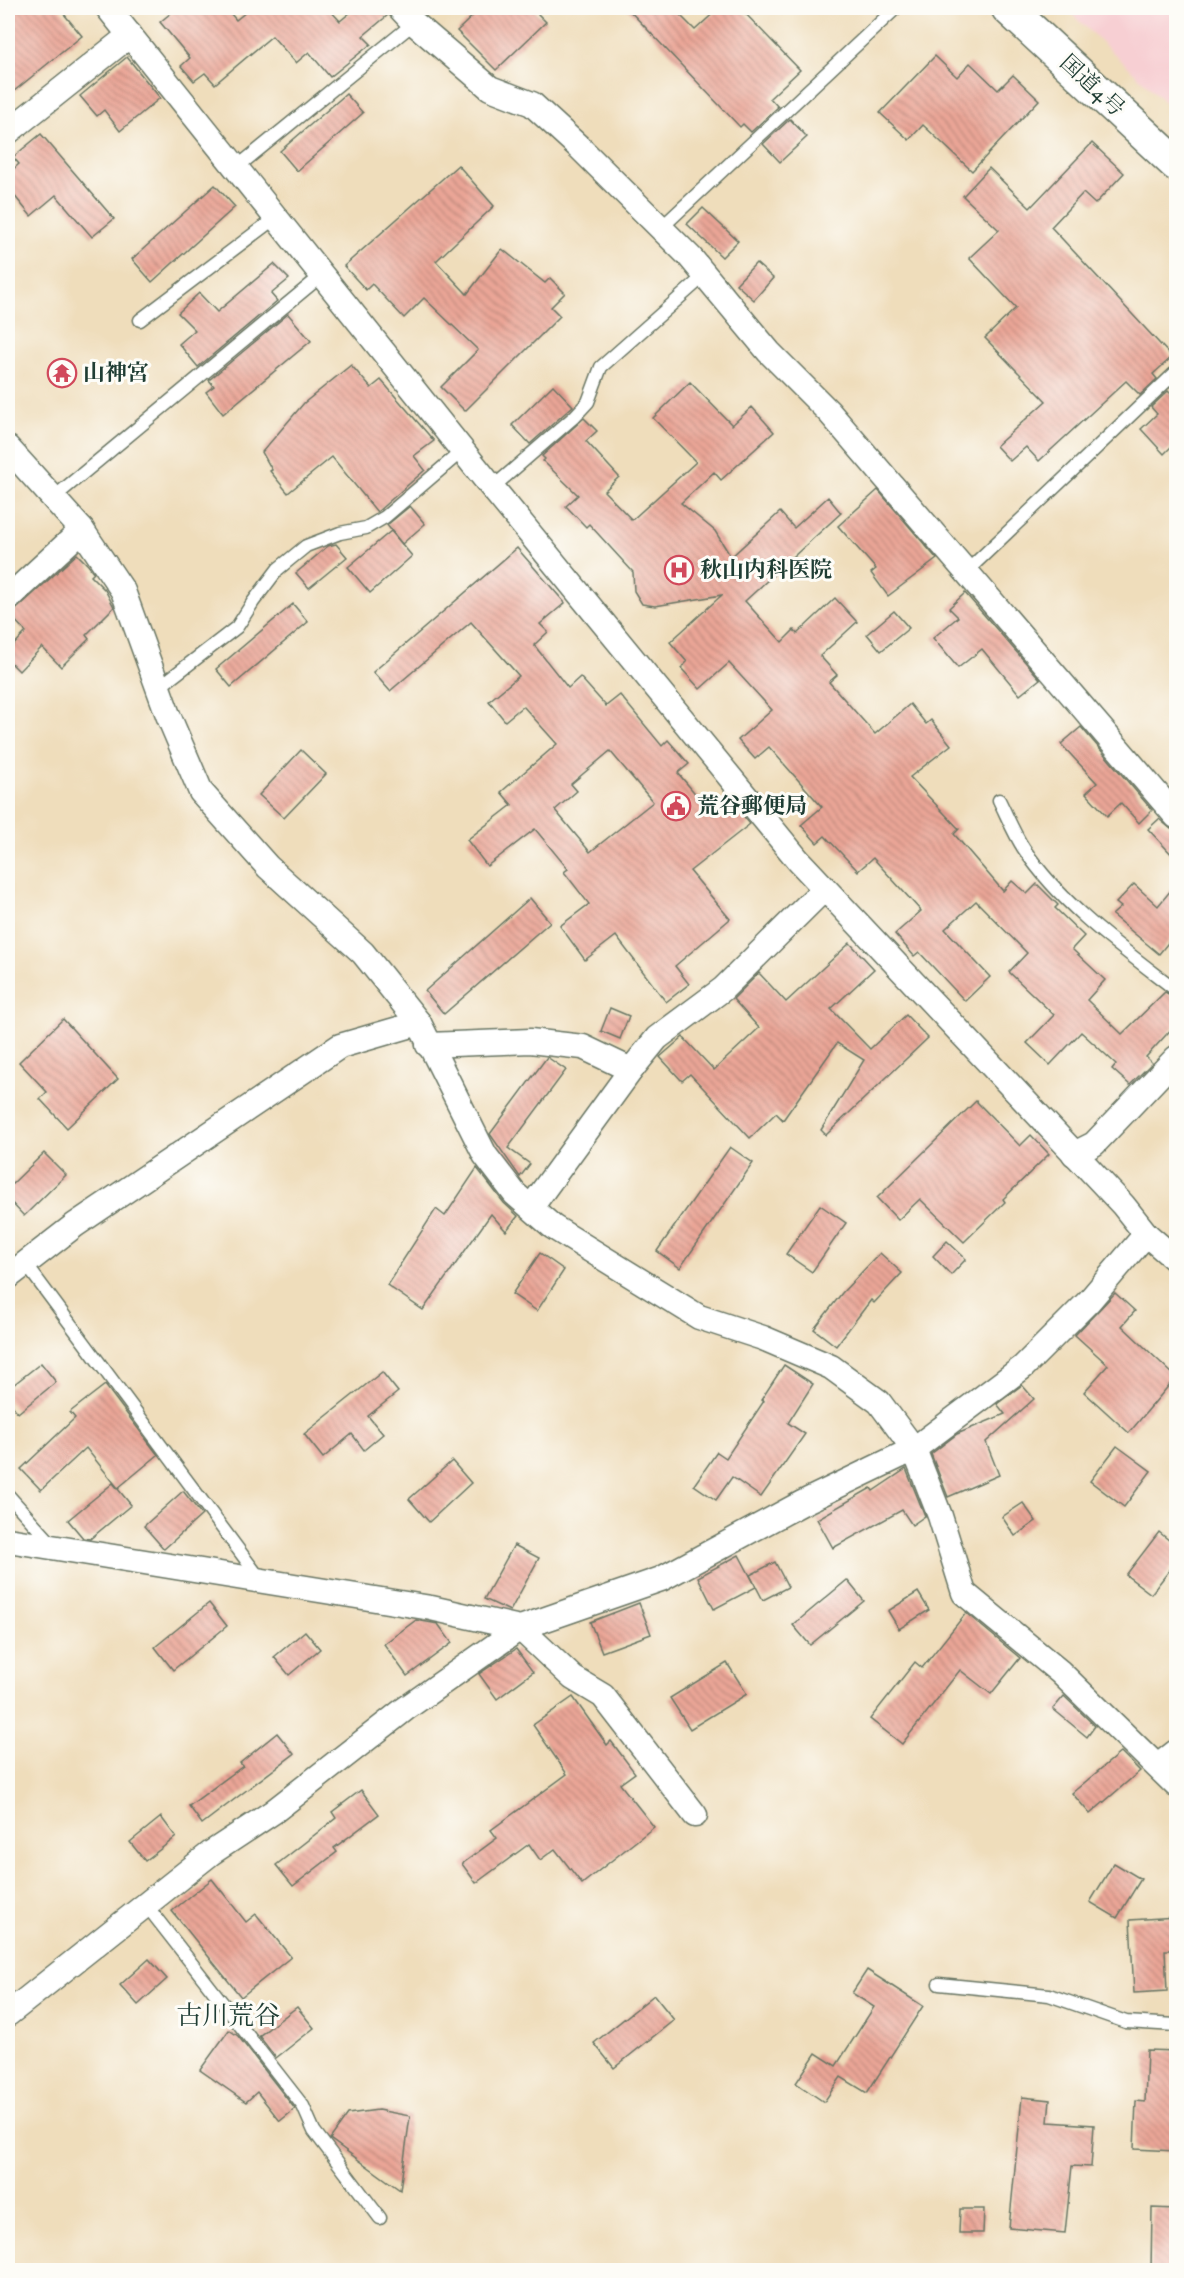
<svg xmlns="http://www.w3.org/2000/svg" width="1184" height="2278" viewBox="0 0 1184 2278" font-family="'IM FELL DW Pica','Noto Serif JP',serif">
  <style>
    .built { fill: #f7cfd3 }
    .building { fill: url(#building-back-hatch); fill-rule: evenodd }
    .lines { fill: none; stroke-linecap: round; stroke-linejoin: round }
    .lane-casing { stroke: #687563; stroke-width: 15 }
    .street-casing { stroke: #687563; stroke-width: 27 }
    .highway-casing { stroke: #687563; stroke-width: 36 }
    .lane { stroke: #fff; stroke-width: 12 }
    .street { stroke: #fff; stroke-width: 24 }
    .highway { stroke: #fff; stroke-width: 33 }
    .labels { text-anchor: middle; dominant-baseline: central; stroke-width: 6; stroke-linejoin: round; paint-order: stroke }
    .street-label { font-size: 22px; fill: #1f3d34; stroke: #fdfcf7 }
    .poi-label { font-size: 22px; font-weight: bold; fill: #1f3d34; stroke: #fdfcf7; text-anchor: start }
    .quarter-label { font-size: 26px; fill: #1f3d34; stroke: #fdfcf7 }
  </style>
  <defs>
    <pattern id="building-back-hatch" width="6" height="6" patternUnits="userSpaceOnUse" patternTransform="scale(1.5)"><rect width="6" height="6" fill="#eba697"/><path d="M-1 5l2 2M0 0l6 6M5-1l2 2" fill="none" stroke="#be887c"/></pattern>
  </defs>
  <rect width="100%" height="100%" fill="#fdfcf7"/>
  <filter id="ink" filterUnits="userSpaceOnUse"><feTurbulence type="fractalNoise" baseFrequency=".0167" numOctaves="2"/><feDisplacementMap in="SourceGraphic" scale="12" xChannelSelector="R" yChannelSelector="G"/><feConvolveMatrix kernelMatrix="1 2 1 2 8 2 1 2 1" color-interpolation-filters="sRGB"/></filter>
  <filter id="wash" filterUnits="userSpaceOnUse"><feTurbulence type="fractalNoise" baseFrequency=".008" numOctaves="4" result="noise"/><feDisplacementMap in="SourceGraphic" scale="24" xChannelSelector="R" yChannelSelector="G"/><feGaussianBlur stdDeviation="1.35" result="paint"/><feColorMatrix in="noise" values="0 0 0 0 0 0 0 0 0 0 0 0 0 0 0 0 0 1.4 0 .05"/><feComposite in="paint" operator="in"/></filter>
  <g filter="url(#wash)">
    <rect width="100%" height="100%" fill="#efddbb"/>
    <path class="built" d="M1065,8H1176V113L1141,79Z"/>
    <g id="blocks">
      <g class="building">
        <path d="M8,8H59L82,36L8,96Z"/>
        <path d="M177,8H226L236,20L251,8H328L340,21L356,8H386L388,15L363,36L371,44L330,77L309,52L296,63L272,36L215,84L205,73L194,81L181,66L190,58L160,22Z"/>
        <path d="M481,8H532L546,22L496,70L457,31Z"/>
        <path d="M627,8H673L695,30L719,8H740L800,70L770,98L778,107L751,132L743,124L740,127Z"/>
        <path d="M935,56L957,77L970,63L998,90L1013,75L1039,100L972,171L923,125L909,140L880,113Z"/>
        <path d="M127,57L160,98L120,131L104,110L97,116L80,96Z"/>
        <path d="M346,94L363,113L297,171L280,151Z"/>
        <path d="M790,119L807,137L780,162L763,144Z"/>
        <path d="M41,134L114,219L92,237L56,195L31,216L8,188V174L19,164L13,157Z"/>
        <path d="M1092,143L1124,173L1095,204L1083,193L1051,227L1172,357L1153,374L1157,379L1140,395L1126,381L1039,461L1026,447L1010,461L996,446L1046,401L985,338L1016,308L969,258L999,230L963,196L989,168L1030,208Z"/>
        <path d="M458,165L494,206L436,261L467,294L502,249L545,283L550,278L565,293L551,307L560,316L465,411L441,387L478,350L424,298L404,318L372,284L366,290L344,266Z"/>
        <path d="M215,185L235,207L152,282L132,259Z"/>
        <path d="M703,208L738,241L722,257L687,224Z"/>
        <path d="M756,263L773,278L754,300L736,284Z"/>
        <path d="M274,264L289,279L271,294L277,301L198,367L179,344L195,330L178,313L199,293L217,312Z"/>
        <path d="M288,314L311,341L223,414L206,392L214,386L209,380Z"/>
        <path d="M351,365L371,388L381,380L434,441L414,456L425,470L377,512L332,457L288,493L270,471L272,470L262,452L304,403Z"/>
        <path d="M690,382L732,425L752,407L774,432L721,480L714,472L681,503L715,531L731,557L780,512L794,528L828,497L841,513L745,601L782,642L794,630L797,634L835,598L857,622L820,656L837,675L829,682L875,734L910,704L926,724L931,720L951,745L910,777L959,829L954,834L1003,891L1012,881L1027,894L1037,884L1058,905L1055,908L1084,936L1072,949L1105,980L1087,1000L1122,1034L1165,992L1176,998V1024L1146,1057L1152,1063L1130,1085L1112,1069L1116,1064L1081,1032L1050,1065L1027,1043L1054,1015L1009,972L1027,953L976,901L945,929L990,977L965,1001L919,952L914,956L895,934L921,911L873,858L858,871L825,836L817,843L801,825L822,807L769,747L755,759L738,740L772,710L729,663L700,689L681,668L687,662L670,642L722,595L655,606L642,604L634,591L633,572L589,524L586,527L566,506L578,495L543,461L545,459L542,456L584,418L597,431L586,441L619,477L604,491L632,520L696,462L653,418Z"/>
        <path d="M553,385L573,406L530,444L512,425Z"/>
        <path d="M1168,391L1174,397L1176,395V442L1164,454L1141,429L1157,414L1151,407Z"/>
        <path d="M878,490L937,559L888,596L871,573L876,569L838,526Z"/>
        <path d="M410,506L425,524L402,544L387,525Z"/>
        <path d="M391,531L412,556L370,593L348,567Z"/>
        <path d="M336,544L347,557L309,588L296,573L328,546Z"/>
        <path d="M517,548L565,603L540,624L548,632L534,645L568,688L580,677L606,706L620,695L662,746L668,740L689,764L678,773L713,815L731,801L750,824L690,871L730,919L675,966L689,984L666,1002L616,936L585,960L560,926L589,904L564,872L568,869L535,829L487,866L467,840L512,805L501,792L557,744L523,706L505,721L489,701L519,676L471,622L390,691L373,672ZM610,751L653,802L590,852L555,810L577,791L571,784Z"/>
        <path d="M77,554L88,565L94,573L91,576L105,590L114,607L86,635L89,639L61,667L42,647L19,671L8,660V651L26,632L10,615Z"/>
        <path d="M965,593L1040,679L1020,695L982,649L958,668L933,638L958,617L949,608Z"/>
        <path d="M293,604L308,622L231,687L216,669Z"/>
        <path d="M894,611L909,628L881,651L867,634Z"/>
        <path d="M1081,727L1152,810L1139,823L1121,803L1107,816L1086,793L1097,783L1061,744Z"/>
        <path d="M301,750L326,774L284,818L259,795Z"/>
        <path d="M1159,819L1171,829L1176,830V859L1148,829Z"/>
        <path d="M1134,884L1158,906L1176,884V933L1159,954L1112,915L1121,907L1116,903Z"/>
        <path d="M530,898L550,922L444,1014L425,991Z"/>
        <path d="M850,943L874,969L831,1009L870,1049L906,1015L928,1038L826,1135L821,1130L864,1060L837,1043L783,1120L776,1113L750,1138L690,1074L682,1081L660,1057L683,1037L714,1070L759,1028L733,999L759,973L786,1002Z"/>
        <path d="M610,1008L629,1016L620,1039L601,1031Z"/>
        <path d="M63,1019L118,1079L67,1128L40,1099L47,1092L19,1062Z"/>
        <path d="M547,1057L566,1070L508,1148L530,1164L520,1177L490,1134Z"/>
        <path d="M976,1101L1020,1146L1031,1135L1049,1154L1003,1199L1005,1202L964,1242L920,1199L898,1220L877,1198Z"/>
        <path d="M730,1147L753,1163L680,1268L657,1251Z"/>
        <path d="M44,1153L66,1175L24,1216L8,1199V1188Z"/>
        <path d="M477,1168L504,1203L518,1216L506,1231L491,1214L423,1310L387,1285L436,1209L445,1216Z"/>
        <path d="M820,1205L846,1223L812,1272L786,1254Z"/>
        <path d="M947,1241L966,1259L951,1275L933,1256Z"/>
        <path d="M540,1253L564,1270L537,1311L512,1294Z"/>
        <path d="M880,1253L902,1273L874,1303L871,1300L836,1346L814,1329L842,1293Z"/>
        <path d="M1115,1293L1135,1311L1122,1326L1176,1377L1129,1433L1084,1392L1108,1365L1075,1335Z"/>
        <path d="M41,1363L56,1382L18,1413L8,1400V1389Z"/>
        <path d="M784,1365L813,1384L788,1423L805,1434L761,1497L732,1477L716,1500L694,1485L717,1452L726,1458L764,1401L761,1400Z"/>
        <path d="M382,1372L398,1392L368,1416L383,1434L364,1450L352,1434L323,1458L304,1434Z"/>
        <path d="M105,1385L158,1455L118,1488L86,1448L41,1490L21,1469L75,1418L70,1412Z"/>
        <path d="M1022,1385L1034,1399L986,1442L999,1475L948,1497L931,1454L957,1434L1005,1414L997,1404Z"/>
        <path d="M1117,1446L1151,1471L1124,1507L1090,1481Z"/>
        <path d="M452,1461L471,1483L429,1522L409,1499Z"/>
        <path d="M906,1469L925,1516L912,1525L902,1510L833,1548L817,1519L871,1488L873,1491Z"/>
        <path d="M113,1483L131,1505L90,1539L83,1538L68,1520Z"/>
        <path d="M183,1491L202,1515L164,1549L144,1526Z"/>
        <path d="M1023,1503L1036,1521L1015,1536L1002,1517Z"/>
        <path d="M1159,1532L1176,1546V1562L1151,1594L1126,1575Z"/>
        <path d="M514,1545L539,1558L510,1611L484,1599Z"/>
        <path d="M739,1555L756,1587L714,1609L698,1577Z"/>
        <path d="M775,1562L788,1587L763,1600L750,1575Z"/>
        <path d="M847,1580L864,1601L810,1645L793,1625Z"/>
        <path d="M918,1592L929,1610L899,1629L888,1611Z"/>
        <path d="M209,1603L227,1626L173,1670L155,1647Z"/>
        <path d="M639,1603L651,1634L602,1652L590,1622Z"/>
        <path d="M966,1613L1020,1658L991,1694L960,1670L902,1744L870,1719L915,1662L922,1668Z"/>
        <path d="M416,1620L438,1624L452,1643L407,1676L384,1644Z"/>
        <path d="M305,1631L320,1649L289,1675L274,1657Z"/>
        <path d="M516,1649L533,1672L497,1699L479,1674Z"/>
        <path d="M727,1663L747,1694L690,1729L670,1698Z"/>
        <path d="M1064,1696L1095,1726L1087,1737L1053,1709Z"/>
        <path d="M573,1697L607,1745L611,1741L635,1773L620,1784L654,1827L582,1884L555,1849L540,1860L529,1844L476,1883L462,1864L497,1838L491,1830L567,1774L533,1725Z"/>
        <path d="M277,1733L294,1754L202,1824L189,1806L243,1766L240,1763Z"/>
        <path d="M1121,1752L1140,1771L1090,1814L1072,1793Z"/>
        <path d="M361,1790L379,1814L334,1848L337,1852L293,1886L276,1865L336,1818L332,1812Z"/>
        <path d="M161,1817L176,1837L145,1861L130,1842Z"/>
        <path d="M1114,1863L1141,1879L1117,1918L1090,1902Z"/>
        <path d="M212,1879L246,1922L256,1914L291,1957L241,1997L172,1911Z"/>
        <path d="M1176,1917V1950H1165L1167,1991L1134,1993L1130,1920Z"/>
        <path d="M149,1959L167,1979L138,2005L120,1985Z"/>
        <path d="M867,1970L923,2006L867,2093L841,2077L824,2102L796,2083L816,2053L836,2066L874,2007L852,1993Z"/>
        <path d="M654,1995L674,2020L614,2068L594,2043Z"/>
        <path d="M297,2007L314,2028L276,2058L259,2036Z"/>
        <path d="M229,2030L238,2036L295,2109L280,2121L257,2092L246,2102L200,2070Z"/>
        <path d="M1147,2050L1176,2051V2151L1134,2149L1136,2101L1145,2102Z"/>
        <path d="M1022,2097L1050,2100L1048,2122L1094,2125L1091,2167L1072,2166L1065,2233L1009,2228Z"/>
        <path d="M378,2110L410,2116L400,2190L330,2139L348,2114Z"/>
        <path d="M1152,2208L1176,2209V2271H1151Z"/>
        <path d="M960,2209H984L983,2233H959Z"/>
      </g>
    </g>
  </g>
  <g filter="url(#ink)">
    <use href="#blocks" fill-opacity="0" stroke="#687563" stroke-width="1.5"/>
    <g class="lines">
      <g class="lane-casing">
        <g id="lane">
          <path d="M236,168L414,23"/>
          <path d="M661,228L896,8"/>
          <path d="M140,320L275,218"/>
          <path d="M492,488L574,417L588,402L601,367L705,275"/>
          <path d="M52,499L321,276"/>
          <path d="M967,571L1176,372"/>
          <path d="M158,688L237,627L253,602L278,569L306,546L340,533L366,528L385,517L462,451"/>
          <path d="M999,800C1007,816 1014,834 1024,849C1062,906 1123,949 1176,990"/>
          <path d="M25,1263L261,1580"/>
          <path d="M8,1495L53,1545"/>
          <path d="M146,1905L303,2106L314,2131L380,2218"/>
          <path d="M939,1984L1049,1995L1126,2022L1176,2025"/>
        </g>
      </g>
      <g class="street-casing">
        <g id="street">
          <path d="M108,8L490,485L798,860L1123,1205L1146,1234L1176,1260"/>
          <path d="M400,8L414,23L490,88L532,104L579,147L690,257L769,352L829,412L1176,816"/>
          <path d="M8,132L130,35"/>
          <path d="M8,448L82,530L123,591L168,715L201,792L268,867L363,953L419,1023L485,1155L515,1194L553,1227L699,1317L763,1338L831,1367L879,1402L914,1449L940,1516L964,1593L1060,1672L1176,1785"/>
          <path d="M8,598L82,530"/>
          <path d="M428,1045L530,1041L583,1047L631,1070"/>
          <path d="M1074,1154L1094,1144L1176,1058"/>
          <path d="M532,1206L631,1070L657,1038L723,989L823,890"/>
          <path d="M8,1277L75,1225L340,1046L419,1023"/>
          <path d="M8,1540L431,1608L520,1628L661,1579L802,1503L914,1449L1023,1367L1089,1301L1146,1234"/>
          <path d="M1158,1766L1176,1752"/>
          <path d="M8,2014L211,1853L273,1812L405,1709L520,1628L573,1678L603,1696L695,1815"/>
        </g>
      </g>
      <g class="highway-casing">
        <path id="highway" d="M1008,8L1176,164"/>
      </g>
      <use href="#lane" class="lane"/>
      <use href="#street" class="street"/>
      <use href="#highway" class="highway"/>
    </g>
  </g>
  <defs>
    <g id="temple-ring" transform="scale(1.5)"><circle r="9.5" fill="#fdfcf7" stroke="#d1495b" stroke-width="1.5"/><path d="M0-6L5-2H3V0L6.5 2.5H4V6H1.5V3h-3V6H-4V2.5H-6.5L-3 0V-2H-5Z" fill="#d1495b"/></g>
    <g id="hospital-ring" transform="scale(1.5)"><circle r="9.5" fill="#fdfcf7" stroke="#d1495b" stroke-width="1.5"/><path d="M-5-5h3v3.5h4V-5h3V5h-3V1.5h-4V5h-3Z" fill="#d1495b"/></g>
    <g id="civic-ring" transform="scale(1.5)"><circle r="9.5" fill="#fdfcf7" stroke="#d1495b" stroke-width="1.5"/><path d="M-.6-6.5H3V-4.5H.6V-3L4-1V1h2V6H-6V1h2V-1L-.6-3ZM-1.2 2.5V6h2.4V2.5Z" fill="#d1495b"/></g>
  </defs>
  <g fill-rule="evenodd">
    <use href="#temple-ring" x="62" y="373"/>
    <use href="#hospital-ring" x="679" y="570"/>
    <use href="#civic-ring" x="676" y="806"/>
  </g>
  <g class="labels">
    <g class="street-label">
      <text transform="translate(1092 86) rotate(43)">国道4号</text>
    </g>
    <g class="poi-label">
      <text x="83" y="373">山神宮</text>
      <text x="700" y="570">秋山内科医院</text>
      <text x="697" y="806">荒谷郵便局</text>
    </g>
    <g class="quarter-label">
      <text x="228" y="2016">古川荒谷</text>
    </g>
  </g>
  <rect width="1184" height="2278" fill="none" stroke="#fdfcf7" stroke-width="30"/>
</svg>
